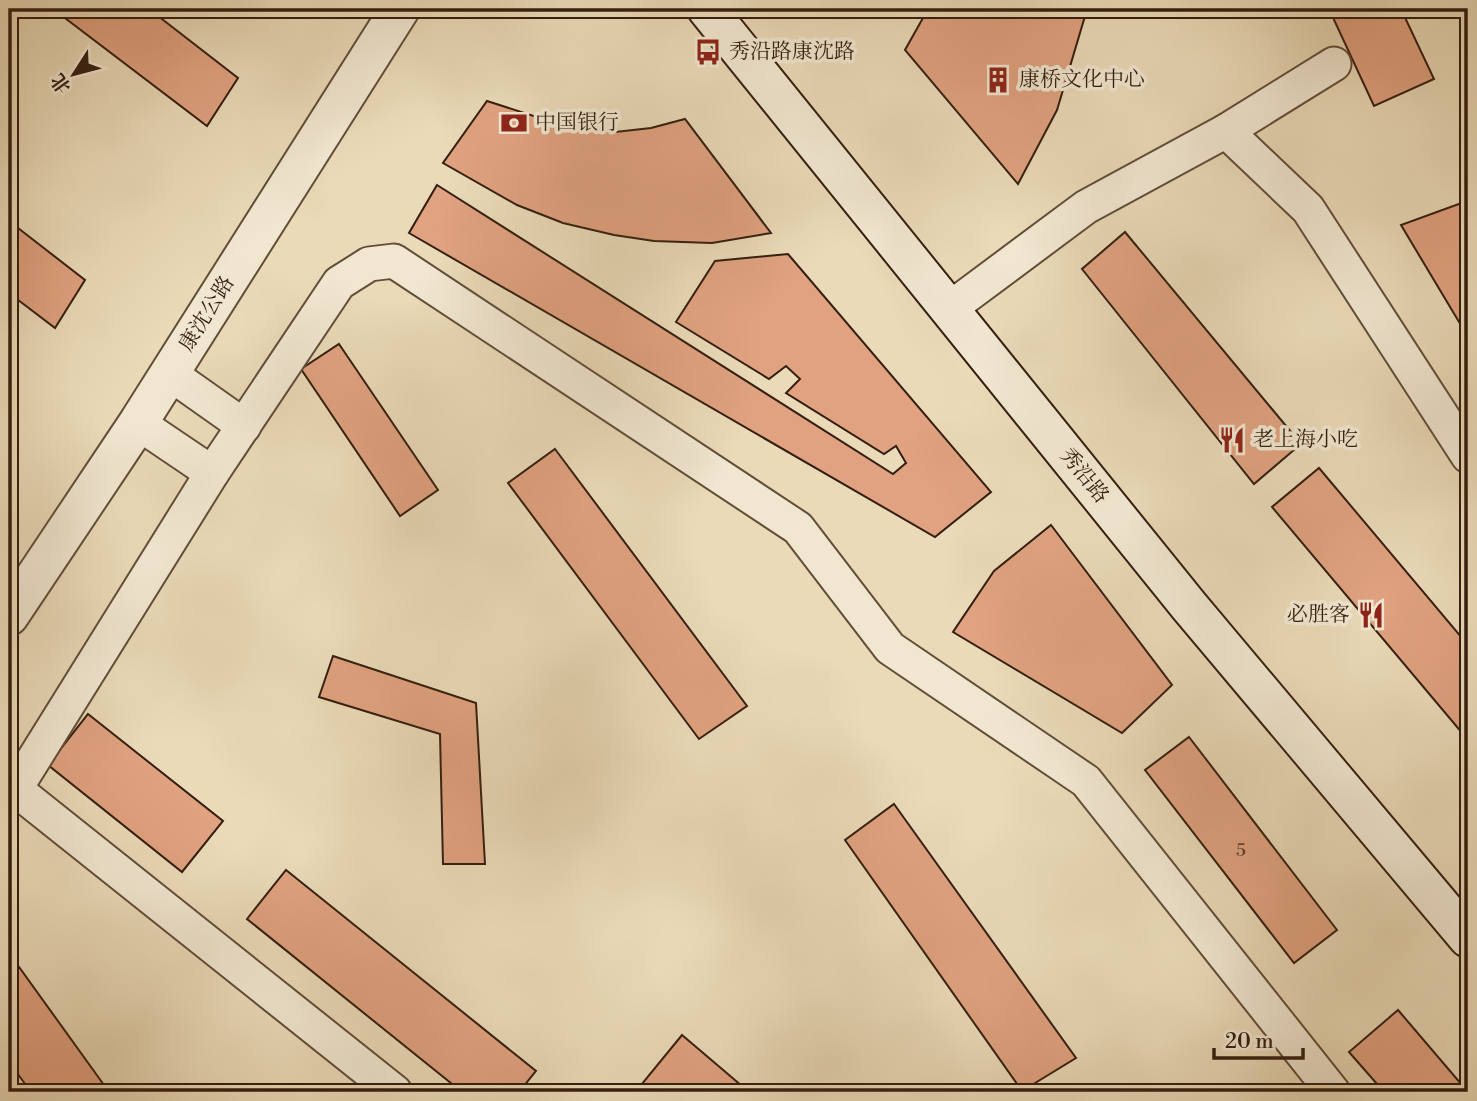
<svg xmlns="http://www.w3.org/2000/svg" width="1477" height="1101" viewBox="0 0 1477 1101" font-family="'Libre Bodoni','Noto Serif SC',serif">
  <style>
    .building { fill: #e0a280; stroke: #341e0f; stroke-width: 2 }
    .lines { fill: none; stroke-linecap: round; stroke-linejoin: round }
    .minor-casing { stroke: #624d39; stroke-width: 37 }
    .tertiary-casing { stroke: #624d39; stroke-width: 42 }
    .secondary-casing { stroke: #341e0f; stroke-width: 42 }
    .minor { stroke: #f1e7d1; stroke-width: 33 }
    .tertiary { stroke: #f1e7d1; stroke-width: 38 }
    .secondary { stroke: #f1e7d1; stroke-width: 38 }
    .labels { text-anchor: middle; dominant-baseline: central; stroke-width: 7; stroke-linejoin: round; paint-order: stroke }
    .number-label { font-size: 18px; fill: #5f3f2b }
    .poi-label { font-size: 21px; fill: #341e0f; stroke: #f1e7d1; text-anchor: start }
    .street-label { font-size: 21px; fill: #341e0f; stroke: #f1e7d1 }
  </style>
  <rect width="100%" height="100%" fill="#eadab8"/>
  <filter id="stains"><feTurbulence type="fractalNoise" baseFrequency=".00286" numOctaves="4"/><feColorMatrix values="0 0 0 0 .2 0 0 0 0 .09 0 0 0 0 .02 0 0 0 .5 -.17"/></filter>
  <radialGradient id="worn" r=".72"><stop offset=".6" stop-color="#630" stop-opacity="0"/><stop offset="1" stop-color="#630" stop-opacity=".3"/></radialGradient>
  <g class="building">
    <path d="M72,9H149L238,78L207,126L65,18Z"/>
    <path d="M928,9H1085V16L1057,110L1018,184L905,50Z"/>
    <path d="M1329,9H1401L1434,79L1374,106Z"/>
    <path d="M487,101L543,119L583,129L615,132L651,128L685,119L771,233L712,243L654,241L614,235L563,223L517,205L443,163Z"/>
    <path d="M437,185L893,474L906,463L896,446L884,454L786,393L800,379L786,366L769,379L676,322L715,261L788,254L991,492L935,537L409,233Z"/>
    <path d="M1467,201L1468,203V337L1401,225Z"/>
    <path d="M9,221L85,280L55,328L9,293Z"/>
    <path d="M1125,232L1301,444L1254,484L1082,269Z"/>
    <path d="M339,344L438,490L400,516L301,369Z"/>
    <path d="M555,449L747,706L699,739L508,483Z"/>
    <path d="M1319,468L1468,645V740L1272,507Z"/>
    <path d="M1051,525L1172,685L1122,733L953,632L994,571Z"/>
    <path d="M333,656L476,703L485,864H443L440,734L319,697Z"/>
    <path d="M88,714L223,821L182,872L48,765Z"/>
    <path d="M1189,737L1337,930L1294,963L1145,770Z"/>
    <path d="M894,804L1076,1058L1022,1091L845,840Z"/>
    <path d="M286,870L536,1071L519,1092H462L247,919Z"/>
    <path d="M9,953L109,1092H31L9,1062Z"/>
    <path d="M1398,1010L1468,1092H1384L1349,1052Z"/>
    <path d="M682,1035L749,1092H650L641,1085Z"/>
  </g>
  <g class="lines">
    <g class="minor-casing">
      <g id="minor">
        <path d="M1226,131L1308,209L1468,456"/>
        <path d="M949,309L1086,207L1226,131L1334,64"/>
        <path d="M169,373L244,426"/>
        <path d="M138,423L212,473"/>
        <path d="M15,789L395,1092"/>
        <path d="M9,799L212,473L339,283L369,264L394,261L798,528L890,648L1086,781L1333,1092"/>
      </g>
    </g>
    <g class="tertiary-casing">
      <path id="tertiary" d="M9,616L138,423L400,9"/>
    </g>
    <g class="secondary-casing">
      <path id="secondary" d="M707,9L1189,606L1468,938"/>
    </g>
    <use href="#minor" class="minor"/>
    <use href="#tertiary" class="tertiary"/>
    <use href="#secondary" class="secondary"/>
  </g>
  <defs>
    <g id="bus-bare" transform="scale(2.1)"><path d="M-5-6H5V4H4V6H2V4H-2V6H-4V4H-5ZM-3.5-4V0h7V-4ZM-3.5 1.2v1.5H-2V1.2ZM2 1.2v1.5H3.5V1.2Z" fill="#8f2418" stroke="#f1e7d1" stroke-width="2.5" paint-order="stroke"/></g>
    <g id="building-bare" transform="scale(2.1)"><path d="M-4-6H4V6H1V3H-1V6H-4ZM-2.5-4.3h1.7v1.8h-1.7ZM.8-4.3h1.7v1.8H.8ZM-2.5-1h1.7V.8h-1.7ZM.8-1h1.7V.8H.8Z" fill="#8f2418" stroke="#f1e7d1" stroke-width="2.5" paint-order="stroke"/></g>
    <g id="bank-bare" transform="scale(2.1)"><path d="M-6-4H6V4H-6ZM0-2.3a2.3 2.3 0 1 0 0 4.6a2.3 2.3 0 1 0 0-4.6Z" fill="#8f2418" stroke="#f1e7d1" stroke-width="2.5" paint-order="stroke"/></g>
    <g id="restaurant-bare" transform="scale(2.1)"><path d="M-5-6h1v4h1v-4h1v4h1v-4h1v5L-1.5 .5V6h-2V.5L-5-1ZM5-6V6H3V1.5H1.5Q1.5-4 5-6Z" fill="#8f2418" stroke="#f1e7d1" stroke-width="2.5" paint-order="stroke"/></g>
  </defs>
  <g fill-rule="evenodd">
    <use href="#bus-bare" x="708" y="52"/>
    <use href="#building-bare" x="998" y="80"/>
    <use href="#bank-bare" x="514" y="123"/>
    <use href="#restaurant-bare" x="1232" y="440"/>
    <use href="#restaurant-bare" x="1371" y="615"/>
  </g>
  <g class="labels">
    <g class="number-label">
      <text x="1241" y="850">5</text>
    </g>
    <g class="poi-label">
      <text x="729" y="52">秀沿路康沈路</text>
      <text x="1019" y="80">康桥文化中心</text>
      <text x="535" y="123">中国银行</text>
      <text x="1253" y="440">老上海小吃</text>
      <text x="1350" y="615" text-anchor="end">必胜客</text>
    </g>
    <g class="street-label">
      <text transform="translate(207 314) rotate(-58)">康沈公路</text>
      <text transform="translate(1084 476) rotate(51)">秀沿路</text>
    </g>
  </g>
  <rect width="1477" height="1101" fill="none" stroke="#eadab8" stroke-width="35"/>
  <rect x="10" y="10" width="1456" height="1080" fill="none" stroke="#341e0f" stroke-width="3.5"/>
  <rect x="18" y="18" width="1442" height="1066" fill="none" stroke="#341e0f" stroke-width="2"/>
  <g transform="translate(74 74) rotate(234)" stroke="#f1e7d1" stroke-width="5" paint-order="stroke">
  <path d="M0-5L12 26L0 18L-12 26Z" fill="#341e0f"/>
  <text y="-10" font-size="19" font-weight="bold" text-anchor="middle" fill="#341e0f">北</text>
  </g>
  <path d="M1214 1048v10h89v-10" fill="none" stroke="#341e0f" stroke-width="3.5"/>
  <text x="1225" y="1048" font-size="21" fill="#341e0f" stroke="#f1e7d1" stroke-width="5" paint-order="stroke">20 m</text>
  <rect width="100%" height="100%" filter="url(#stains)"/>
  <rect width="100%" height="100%" fill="url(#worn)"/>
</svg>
